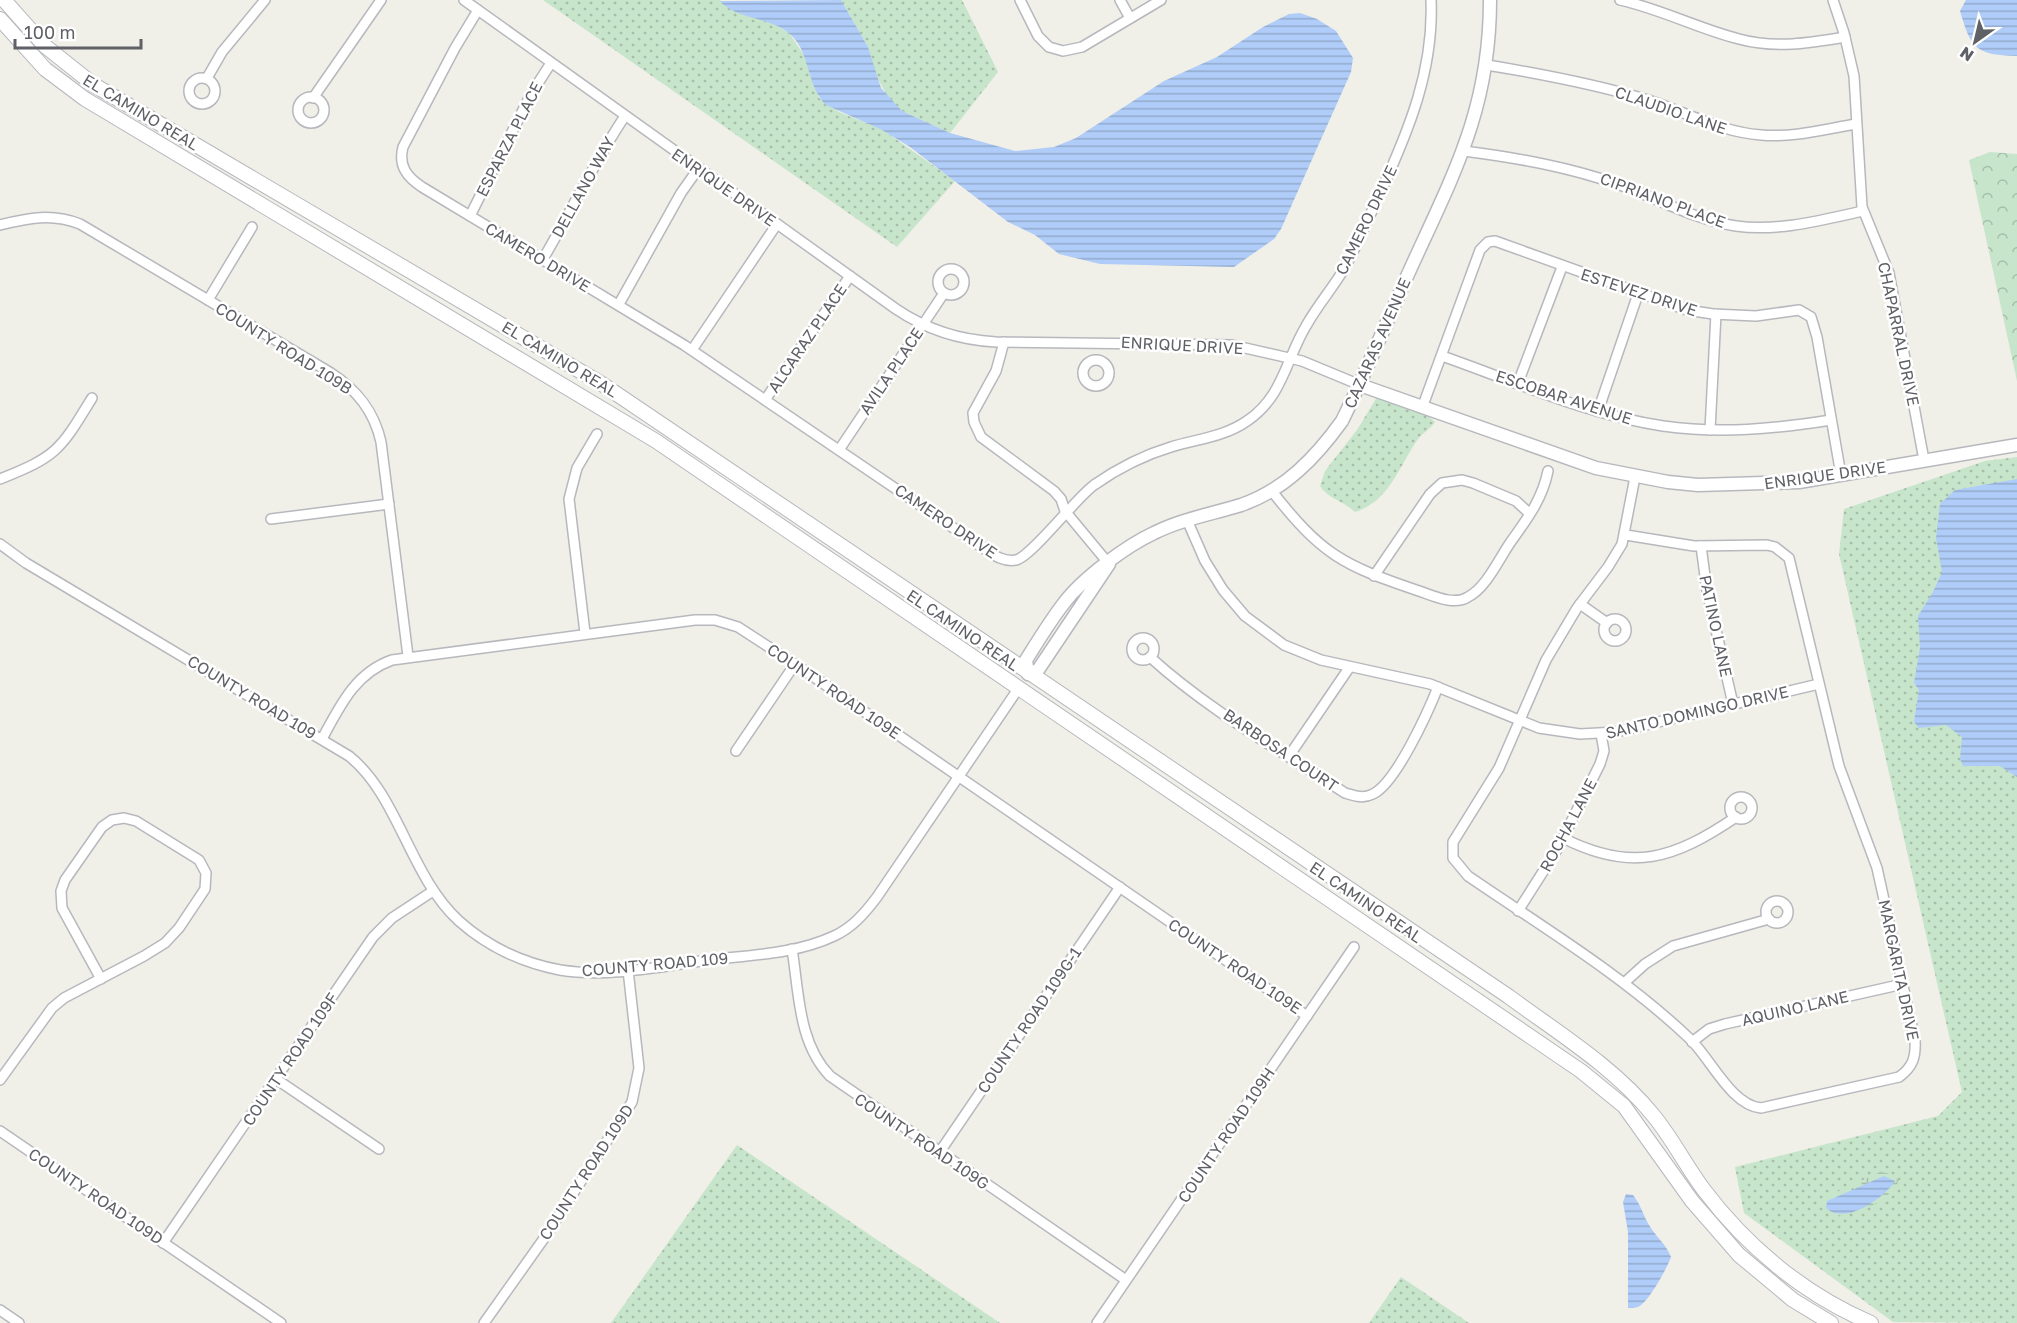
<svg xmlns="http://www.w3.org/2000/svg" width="2017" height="1323" viewBox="0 0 2017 1323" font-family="'Golos Text',sans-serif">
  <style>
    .grass { fill: url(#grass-dots) }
    .forest { fill: url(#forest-crowns) }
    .wetland { fill: url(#wetland-marsh) }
    .water { fill: url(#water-rules) }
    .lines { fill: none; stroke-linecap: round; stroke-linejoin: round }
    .minor-casing { stroke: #b7b8bd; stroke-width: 12 }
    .tertiary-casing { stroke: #b7b8bd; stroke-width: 15 }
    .secondary-casing { stroke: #b6b8bd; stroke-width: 16 }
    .minor { stroke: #fff; stroke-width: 9 }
    .tertiary { stroke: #fff; stroke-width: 12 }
    .secondary { stroke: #fff; stroke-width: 14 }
    .labels { text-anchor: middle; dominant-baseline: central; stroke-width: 5; stroke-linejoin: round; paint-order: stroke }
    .street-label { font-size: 16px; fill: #5f6166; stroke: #fff }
  </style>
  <defs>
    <pattern id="grass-dots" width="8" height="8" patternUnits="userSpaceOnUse" patternTransform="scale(1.5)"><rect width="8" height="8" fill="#c7e5cb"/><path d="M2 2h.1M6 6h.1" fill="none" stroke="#a5bda9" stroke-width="1.8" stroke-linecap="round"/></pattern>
    <pattern id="forest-crowns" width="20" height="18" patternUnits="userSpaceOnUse" patternTransform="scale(1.5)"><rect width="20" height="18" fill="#c7e5cb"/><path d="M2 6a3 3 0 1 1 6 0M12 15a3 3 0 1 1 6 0" fill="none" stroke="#a5bda9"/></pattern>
    <pattern id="wetland-marsh" width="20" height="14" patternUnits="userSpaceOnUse" patternTransform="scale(1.5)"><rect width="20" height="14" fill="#c7e5cb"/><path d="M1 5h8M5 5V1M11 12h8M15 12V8" fill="none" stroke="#a5bda9"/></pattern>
    <pattern id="water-rules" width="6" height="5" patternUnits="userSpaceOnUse" patternTransform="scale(1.5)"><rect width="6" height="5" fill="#afcdf8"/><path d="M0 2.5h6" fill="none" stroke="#92aacd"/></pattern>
  </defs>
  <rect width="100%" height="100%" fill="#f0efe8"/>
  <g class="grass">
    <path d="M543,0H720L733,11L772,23L789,33L804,55L819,98L839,112L883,130L955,181L897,247Z"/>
    <path d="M841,0H962L998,72L950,133L902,111L890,101L873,70L868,47Z"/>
    <path d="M1377,397L1426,414L1435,422C1430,429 1423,433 1418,439C1399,466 1390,501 1355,512C1344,501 1328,499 1320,486L1325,471L1357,430Z"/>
    <path d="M2017,457V1323L1893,1322L1744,1213L1735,1167L1938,1116L1962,1092L1839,554L1844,509L1985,461Z"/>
    <path d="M737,1145L1000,1323H611Z"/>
    <path d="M1401,1277L1469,1323H1369Z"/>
  </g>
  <path class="forest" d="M1990,152L2017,154V381L1969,160Z"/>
  <path class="wetland" d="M1880,1172L1892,1174L1898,1180C1896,1201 1851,1215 1833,1216L1822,1205L1830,1195Z"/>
  <g class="water">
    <path d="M841,0L868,47L881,88L902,111L950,133L1015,151L1054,147L1076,138L1164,81L1217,57L1263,27L1289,14L1300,13L1317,19L1336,31L1353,58L1351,72L1281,229L1274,239L1234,267L1100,264L1059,254L1035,235L1008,222L910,147L882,130L826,105C806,85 811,54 791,35C771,16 738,21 720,1Z"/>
    <path d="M1966,0H2017V56C1976,55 1971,49 1960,11Z"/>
    <path d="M2017,479V777L2000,766H1963L1960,759L1962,737L1946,725L1919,728L1914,722L1919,690L1914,683L1920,648L1918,616L1933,592L1942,572L1936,538L1940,504L1955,490Z"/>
    <path d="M1884,1176L1895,1181C1884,1198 1845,1226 1826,1208L1827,1201Z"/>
    <path d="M1626,1194L1633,1195C1641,1205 1643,1215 1649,1225C1656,1237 1666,1244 1671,1257C1667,1268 1649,1302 1638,1307C1635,1308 1631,1308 1628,1308V1232L1623,1202Z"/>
  </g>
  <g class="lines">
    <g class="minor-casing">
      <g id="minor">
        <path d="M464,0L896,309C927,330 959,340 996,342L1232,345L1302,361L1360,385"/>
        <path d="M1020,0L1038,36L1049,47L1063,51L1082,47L1161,0"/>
        <path d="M1120,0L1130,18"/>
        <path d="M1620,0C1661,9 1699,29 1739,39C1775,49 1810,43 1845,37"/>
        <path d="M1833,0L1844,33L1854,76L1862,207L1889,273L1924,460"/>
        <path d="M478,10L455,48L403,147C398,166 407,177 422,187L684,345L986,550C995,556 1004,562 1016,560C1031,557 1075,499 1094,485C1117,469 1144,455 1171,447C1197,439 1224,437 1247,421C1283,397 1286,359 1306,326C1317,306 1332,289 1344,269C1358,244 1369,217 1381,191C1409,130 1434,69 1431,0"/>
        <path d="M1487,65C1542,74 1595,84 1648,100C1686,112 1720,132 1761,135C1793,138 1825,129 1856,124"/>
        <circle cx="202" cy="91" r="13"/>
        <path d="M207,78L222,52L265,0"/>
        <circle cx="311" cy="110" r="13"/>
        <path d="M313,98L381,0"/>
        <path d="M1464,151C1518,158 1569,167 1620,185C1659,199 1695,220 1736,226C1778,232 1822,220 1863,211"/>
        <path d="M470,216L531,94L551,63"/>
        <path d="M0,225C28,218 52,213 80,224L331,373C357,390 374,411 381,442L408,656"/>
        <path d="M543,259C571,212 594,162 625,116"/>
        <circle cx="951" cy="282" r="13"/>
        <path d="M208,300L252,227"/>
        <path d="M619,304L681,193L698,169"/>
        <path d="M1004,342L996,371L973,413L974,422L981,437L1054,491L1061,499L1065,511L1109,564"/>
        <path d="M692,350L777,224"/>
        <path d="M1442,356C1514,381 1587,415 1663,426C1720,434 1775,429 1831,420"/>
        <circle cx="1096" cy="373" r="13"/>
        <path d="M1518,383L1562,267"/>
        <path d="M765,400L850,276"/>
        <path d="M1422,408L1480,250L1488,242L1495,241L1687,310L1713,314L1756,316L1799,310L1811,317L1817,337L1841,475"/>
        <path d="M1598,411L1638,294"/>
        <path d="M1710,430L1716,314"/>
        <path d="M839,450L944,293"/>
        <path d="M0,479C58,456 60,450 92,398"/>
        <path d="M1271,490C1322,555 1342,565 1419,591C1434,596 1454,606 1468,597C1486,588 1499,559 1510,543C1527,519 1542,500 1548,471"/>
        <path d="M271,519L389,504"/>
        <path d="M1187,520L1205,561L1223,590L1245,616L1284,645L1321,660L1430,684L1539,728L1580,734L1616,732L1819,684"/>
        <path d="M1626,535L1694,546L1767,545L1775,547L1789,558L1839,766L1877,868L1915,1040C1916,1057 1913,1067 1899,1077L1761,1108C1731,1105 1711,1059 1690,1039C1624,976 1544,928 1468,876L1453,858V842L1499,768L1546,660L1577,608L1608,567L1622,544L1635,477"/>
        <path d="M0,544L26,563L349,756C399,796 409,875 459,921C487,946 523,963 560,970C609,978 661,966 709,960C750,955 796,954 834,936C852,928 865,913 877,897L1018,689"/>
        <path d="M1701,546L1707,591L1733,704"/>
        <path d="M1374,576L1430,494L1442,483L1462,480L1473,483L1516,501L1529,513"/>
        <path d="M1580,604L1607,623"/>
        <circle cx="1615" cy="630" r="11"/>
        <path d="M585,633L569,499L577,468L597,434"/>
        <circle cx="1143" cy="649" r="11"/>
        <path d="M1150,657C1208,710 1280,750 1345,793C1355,796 1363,799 1373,794C1396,783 1428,712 1438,687"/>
        <path d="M322,739C340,706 355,673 392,660L695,620H715L738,627L795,664L1307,1016"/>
        <path d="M736,751L795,664"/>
        <path d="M1289,756L1349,668"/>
        <circle cx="1741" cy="808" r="11"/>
        <path d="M1563,838C1632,873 1674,859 1736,817"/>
        <circle cx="1777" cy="912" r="11"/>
        <path d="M1518,911L1558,848L1600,764L1604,751L1601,734"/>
        <path d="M792,949C799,992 798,1043 830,1076L1126,1280"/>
        <path d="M1624,983L1645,964L1673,946L1769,919"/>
        <path d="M1692,1042L1709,1029L1725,1024L1903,984"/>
        <path d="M276,1079L379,1149"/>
        <path d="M0,1080L52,1008L64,998L144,956L165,943L179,928L205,889L206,873L199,860L136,821L124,818L112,820L102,827L65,880L61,891L62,908L101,979"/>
        <path d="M0,1131L281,1323"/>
        <path d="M939,1153L1120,887"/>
        <path d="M163,1243L373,937L392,918L433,891"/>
        <path d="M0,1310L19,1323"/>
        <path d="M484,1323L545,1237L632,1102L639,1068L628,970"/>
        <path d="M1097,1323L1354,947"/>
      </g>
    </g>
    <g class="tertiary-casing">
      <g id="tertiary">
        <path d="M1360,385L1596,468L1668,482L1698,485L1799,482L2017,445"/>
        <path d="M1109,564L1038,670L1028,674L1026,660C1038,641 1050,621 1064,603C1083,578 1126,546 1154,533C1182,519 1212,514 1241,505C1285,490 1316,457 1342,421C1366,372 1387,321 1409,272C1453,175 1490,110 1490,0"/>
      </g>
    </g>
    <g class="secondary-casing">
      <g id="secondary">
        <path d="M4,0L45,46L94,85L602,384L1508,996C1558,1033 1613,1066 1653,1115C1672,1138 1686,1166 1704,1190C1747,1247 1805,1295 1871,1323"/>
        <path d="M0,19L45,69L85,99L656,441L1581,1071L1624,1106L1692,1201L1739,1255L1793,1300L1831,1323"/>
      </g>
    </g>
    <use href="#minor" class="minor"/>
    <use href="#tertiary" class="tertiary"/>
    <use href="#secondary" class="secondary"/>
  </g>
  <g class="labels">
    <g class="street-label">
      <text transform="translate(1671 110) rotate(19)">CLAUDIO LANE</text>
      <text transform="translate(141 112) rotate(31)">EL CAMINO REAL</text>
      <text transform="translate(509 139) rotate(-63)">ESPARZA PLACE</text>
      <text transform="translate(583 187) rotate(-61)">DELLANO WAY</text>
      <text transform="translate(724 187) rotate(35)">ENRIQUE DRIVE</text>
      <text transform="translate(1663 200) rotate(20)">CIPRIANO PLACE</text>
      <text transform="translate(1366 220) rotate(-64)">CAMERO DRIVE</text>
      <text transform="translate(538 257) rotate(31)">CAMERO DRIVE</text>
      <text transform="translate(1639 292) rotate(18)">ESTEVEZ DRIVE</text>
      <text transform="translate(1899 334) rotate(78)">CHAPARRAL DRIVE</text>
      <text transform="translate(807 338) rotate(-56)">ALCARAZ PLACE</text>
      <text transform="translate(1377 343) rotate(-66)">CAZARAS AVENUE</text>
      <text transform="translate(1182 345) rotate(3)">ENRIQUE DRIVE</text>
      <text transform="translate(284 348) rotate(32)">COUNTY ROAD 109B</text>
      <text transform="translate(560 359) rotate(31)">EL CAMINO REAL</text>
      <text transform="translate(891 371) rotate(-56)">AVILA PLACE</text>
      <text transform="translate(1564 397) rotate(18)">ESCOBAR AVENUE</text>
      <text transform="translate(1825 475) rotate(-8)">ENRIQUE DRIVE</text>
      <text transform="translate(946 521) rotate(34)">CAMERO DRIVE</text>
      <text transform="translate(1716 626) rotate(78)">PATINO LANE</text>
      <text transform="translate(963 630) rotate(34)">EL CAMINO REAL</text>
      <text transform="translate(834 691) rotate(34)">COUNTY ROAD 109E</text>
      <text transform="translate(252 697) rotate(31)">COUNTY ROAD 109</text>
      <text transform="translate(1697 712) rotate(-13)">SANTO DOMINGO DRIVE</text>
      <text transform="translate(1281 750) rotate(34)">BARBOSA COURT</text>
      <text transform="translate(1568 825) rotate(-62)">ROCHA LANE</text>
      <text transform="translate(1366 902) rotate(34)">EL CAMINO REAL</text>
      <text transform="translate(655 964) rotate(-5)">COUNTY ROAD 109</text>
      <text transform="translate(1235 966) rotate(34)">COUNTY ROAD 109E</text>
      <text transform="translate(1899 970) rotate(78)">MARGARITA DRIVE</text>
      <text transform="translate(1795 1008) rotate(-13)">AQUINO LANE</text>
      <text transform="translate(1029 1020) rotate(-56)">COUNTY ROAD 109G-1</text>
      <text transform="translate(290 1059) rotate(-56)">COUNTY ROAD 109F</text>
      <text transform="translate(1226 1135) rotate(-56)">COUNTY ROAD 109H</text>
      <text transform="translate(922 1141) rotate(34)">COUNTY ROAD 109G</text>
      <text transform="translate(586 1172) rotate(-57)">COUNTY ROAD 109D</text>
      <text transform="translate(96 1196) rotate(34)">COUNTY ROAD 109D</text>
    </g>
  </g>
  <g transform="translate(1975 42) rotate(214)" stroke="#ffffff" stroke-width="4.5" paint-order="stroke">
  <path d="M0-4.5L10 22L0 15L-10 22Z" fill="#5f6166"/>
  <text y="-9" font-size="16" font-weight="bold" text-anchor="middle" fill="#5f6166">N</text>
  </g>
  <path d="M15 39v9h126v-9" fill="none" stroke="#5f6166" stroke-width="3"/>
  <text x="24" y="39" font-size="18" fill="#5f6166" stroke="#ffffff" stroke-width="4.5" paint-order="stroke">100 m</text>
</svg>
